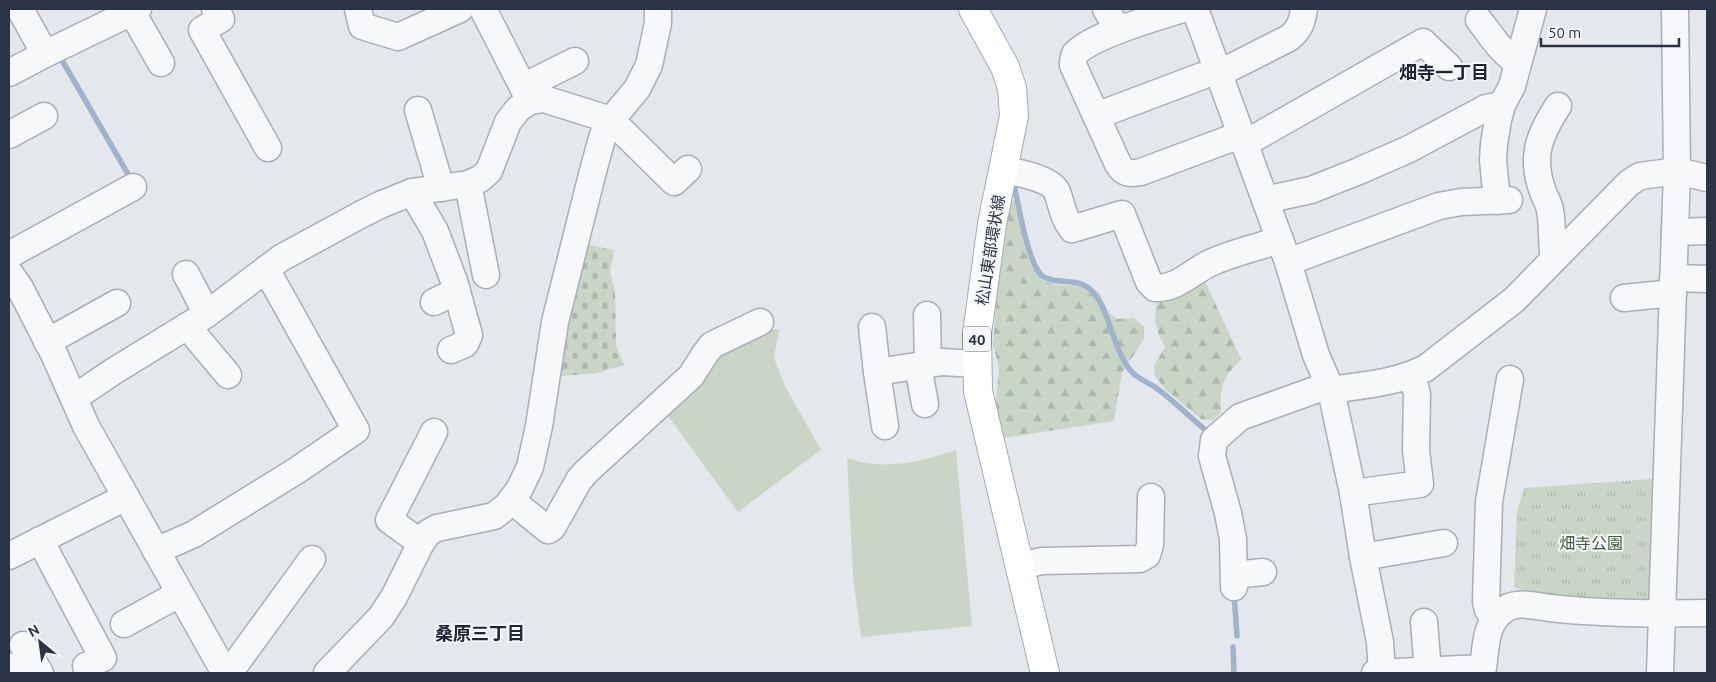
<svg xmlns="http://www.w3.org/2000/svg" width="1716" height="682" viewBox="0 0 1716 682" font-family="Ubuntu,'Noto Sans JP',sans-serif">
  <style>
    .grass { fill: url(#grass-tufts) }
    .forest { fill: url(#forest-firs) }
    .cemetery { fill: url(#cemetery-stones) }
    .pitch { fill: #c9d6c5 }
    .lines { fill: none; stroke-linecap: round; stroke-linejoin: round }
    .stream { stroke: #9fb4cc; stroke-width: 5.5 }
    .minor-casing { stroke: #a9aeb7; stroke-width: 29 }
    .major-casing { stroke: #a3abb8; stroke-width: 30 }
    .minor { stroke: #f7f8fa; stroke-width: 26 }
    .major { stroke: #fff; stroke-width: 28 }
    .labels { text-anchor: middle; dominant-baseline: central; stroke-width: 4; stroke-linejoin: round; paint-order: stroke }
    .shield { fill: #f4f6f9; stroke: #676e7b; stroke-width: 1 }
    .shield-label { font-size: 15px; font-weight: bold; fill: #2b3445 }
    .street-label { font-size: 16px; fill: #2b3445; stroke: #f4f6f9 }
    .park-label { font-size: 16px; fill: #3f6138; stroke: #f4f6f9 }
    .neighbourhood-label { font-size: 18px; font-weight: bold; fill: #1d2536; stroke: #f4f6f9 }
  </style>
  <defs>
    <pattern id="grass-tufts" width="24" height="20" patternUnits="userSpaceOnUse" patternTransform="scale(1.25)"><rect width="24" height="20" fill="#c9d6c5"/><path d="M3 7l-1-3M5 7V3M7 7l1-3M15 17l-1-3M17 17v-4M19 17l1-3" fill="none" stroke="#adb8ab"/></pattern>
    <pattern id="forest-firs" width="22" height="20" patternUnits="userSpaceOnUse" patternTransform="scale(1.25)"><rect width="22" height="20" fill="#c9d6c5"/><path d="M5 1l3.5 6h-7zM16 11l3.5 6h-7z" fill="#adb8ab"/></pattern>
    <pattern id="cemetery-stones" width="16" height="16" patternUnits="userSpaceOnUse" patternTransform="scale(1.25)"><rect width="16" height="16" fill="#c9d6c5"/><path d="M2 7V4a2 2 0 0 1 4 0v3zM10 15v-3a2 2 0 0 1 4 0v3z" fill="#adb8ab"/></pattern>
  </defs>
  <rect width="100%" height="100%" fill="#e4e7ec"/>
  <path class="grass" d="M1653,479L1650,604L1538,595L1514,587L1517,511L1524,488Z"/>
  <g class="forest">
    <path d="M1015,201C1019,208 1018,216 1020,223C1024,240 1028,261 1038,274C1050,292 1075,281 1092,288C1104,294 1101,299 1107,309C1109,313 1114,316 1118,319L1134,318L1144,327V339L1122,373L1114,421L1002,438L995,411L999,368L993,344L999,266L1009,206L1011,202Z"/>
    <path d="M1203,277L1241,359C1222,380 1220,383 1221,412L1213,420L1201,419L1165,389L1155,376L1154,366L1165,347C1156,330 1153,322 1157,303Z"/>
  </g>
  <path class="cemetery" d="M579,243L614,250L610,271L615,291L616,345L624,365L597,373L553,377Z"/>
  <g class="pitch">
    <path d="M779,329L774,358L785,386L821,450L738,512L665,412L713,355L763,330Z"/>
    <path d="M956,450L972,626L861,637L853,576L847,458C884,471 920,462 956,450Z"/>
  </g>
  <g class="lines">
    <g class="stream">
      <path d="M59,55L132,181"/>
      <path d="M1014,185C1019,206 1027,261 1042,276C1045,278 1049,279 1052,280C1066,283 1081,279 1092,291C1111,313 1112,347 1130,370C1136,378 1147,382 1155,387C1174,401 1192,419 1210,434"/>
      <path d="M1234,594L1237,636"/>
      <path d="M1233,647L1234,673"/>
    </g>
    <g class="minor-casing">
      <g id="minor">
        <path d="M20,9L45,54"/>
        <path d="M215,9L221,19L202,30L268,148"/>
        <path d="M358,9L362,26L398,37L460,9"/>
        <path d="M483,9L530,101"/>
        <path d="M1106,9L1118,30"/>
        <path d="M1183,9C1157,17 1092,35 1075,54C1073,58 1073,61 1073,65L1118,164C1124,174 1130,174 1141,172L1240,135"/>
        <path d="M1195,9L1288,262L1316,355L1331,390L1353,493L1363,557L1380,642L1382,673"/>
        <path d="M132,12L161,63"/>
        <path d="M1479,20C1491,35 1501,53 1518,62"/>
        <path d="M9,73L45,54L138,9"/>
        <path d="M1218,74L1289,38C1300,29 1302,22 1304,9"/>
        <path d="M523,87L575,61"/>
        <path d="M418,110L441,188"/>
        <path d="M1096,116L1202,76"/>
        <path d="M9,135L44,116"/>
        <path d="M1244,144L1423,42L1449,67"/>
        <path d="M1003,169C1017,173 1051,178 1057,192C1062,205 1063,218 1072,229L1122,214L1149,282L1155,288C1176,289 1191,273 1208,264C1228,254 1258,247 1280,240"/>
        <path d="M468,184L486,275"/>
        <path d="M412,192L435,231L454,281L469,335L465,344L451,350"/>
        <path d="M1265,200L1311,190L1359,171L1409,149L1486,108L1502,105"/>
        <path d="M1497,201L1493,160L1494,144L1498,120L1502,105L1512,86L1533,9"/>
        <path d="M1675,232L1707,231"/>
        <path d="M9,255L133,187"/>
        <path d="M1554,259C1551,243 1553,226 1550,210C1549,203 1545,198 1543,192C1530,157 1539,135 1558,106"/>
        <path d="M1288,262L1439,206L1461,202L1509,200"/>
        <path d="M9,272L20,288L54,354L86,426L225,673"/>
        <path d="M186,274L207,314"/>
        <path d="M1673,278L1707,279"/>
        <path d="M1624,298L1673,293"/>
        <path d="M434,302L457,291"/>
        <path d="M927,315L928,364"/>
        <path d="M187,326L228,375"/>
        <path d="M872,327L877,372L942,362L976,364"/>
        <path d="M47,342L117,303"/>
        <path d="M918,366L925,404"/>
        <path d="M877,372L885,426"/>
        <path d="M1331,390C1363,385 1397,383 1426,368L1514,300L1629,183L1640,176L1677,171L1707,178"/>
        <path d="M74,398L114,371L207,314L281,258L360,215L380,205L412,192L468,184L480,179L489,171L508,122L518,109L530,101L544,99L611,120L674,182L688,169"/>
        <path d="M1353,493L1420,484L1416,450L1417,394L1412,375"/>
        <path d="M511,500L548,530L552,528L579,480L587,471L691,376L705,354L712,345L760,322"/>
        <path d="M40,540L103,658L86,666"/>
        <path d="M421,543L389,520L434,432"/>
        <path d="M156,551L194,534L296,471L356,430L266,269"/>
        <path d="M9,556L126,497"/>
        <path d="M1363,557L1444,543"/>
        <path d="M1020,566L1042,561L1140,559L1147,555L1150,545L1151,497"/>
        <path d="M1234,575L1263,572"/>
        <path d="M1234,587L1233,539L1228,513L1212,456L1214,440L1240,417L1329,385"/>
        <path d="M1494,618L1488,610L1486,602L1489,502L1510,379"/>
        <path d="M1424,622L1428,671"/>
        <path d="M124,624L179,594"/>
        <path d="M23,645L40,673"/>
        <path d="M9,670L31,658"/>
        <path d="M229,673L312,559"/>
        <path d="M327,673L381,617L394,597L421,543L428,533L437,528L494,516L508,505L520,488L530,467L539,426L555,322L593,171L603,135L611,120L637,89L649,65L658,23V9"/>
        <path d="M1375,673L1483,668C1486,646 1485,622 1505,609C1518,601 1536,606 1550,608C1602,614 1655,614 1707,613"/>
        <path d="M1660,673L1677,171L1675,9"/>
      </g>
    </g>
    <g class="major-casing">
      <path id="major" d="M973,9L1005,67L1012,88L1014,116L992,224L977,334L978,391L1045,673"/>
    </g>
    <use href="#minor" class="minor"/>
    <use href="#major" class="major"/>
  </g>
  <g class="labels">
    <rect class="shield" x="963" y="326.5" width="28" height="25" rx="4"/>
    <g class="shield-label">
      <text x="977" y="339">40</text>
    </g>
    <g class="street-label">
      <text transform="translate(990 250) rotate(-81)">松山東部環状線</text>
    </g>
    <g class="park-label">
      <text x="1591" y="543">畑寺公園</text>
    </g>
    <g class="neighbourhood-label">
      <text x="1444" y="72">畑寺一丁目</text>
      <text x="480" y="633">桑原三丁目</text>
    </g>
  </g>
  <rect width="1716" height="682" fill="none" stroke="#2b3445" stroke-width="20"/>
  <g transform="translate(40 642) rotate(331)" stroke="#f4f6f9" stroke-width="4" paint-order="stroke">
  <path d="M0-4L9 19L0 12L-9 19Z" fill="#2b3445"/>
  <text y="-8" font-size="14" font-weight="bold" text-anchor="middle" fill="#2b3445">N</text>
  </g>
  <path d="M1541 38v8h138v-8" fill="none" stroke="#2b3445" stroke-width="2.5"/>
  <text x="1548" y="38" font-size="15" fill="#2b3445" stroke="#f4f6f9" stroke-width="4" paint-order="stroke">50 m</text>
</svg>
